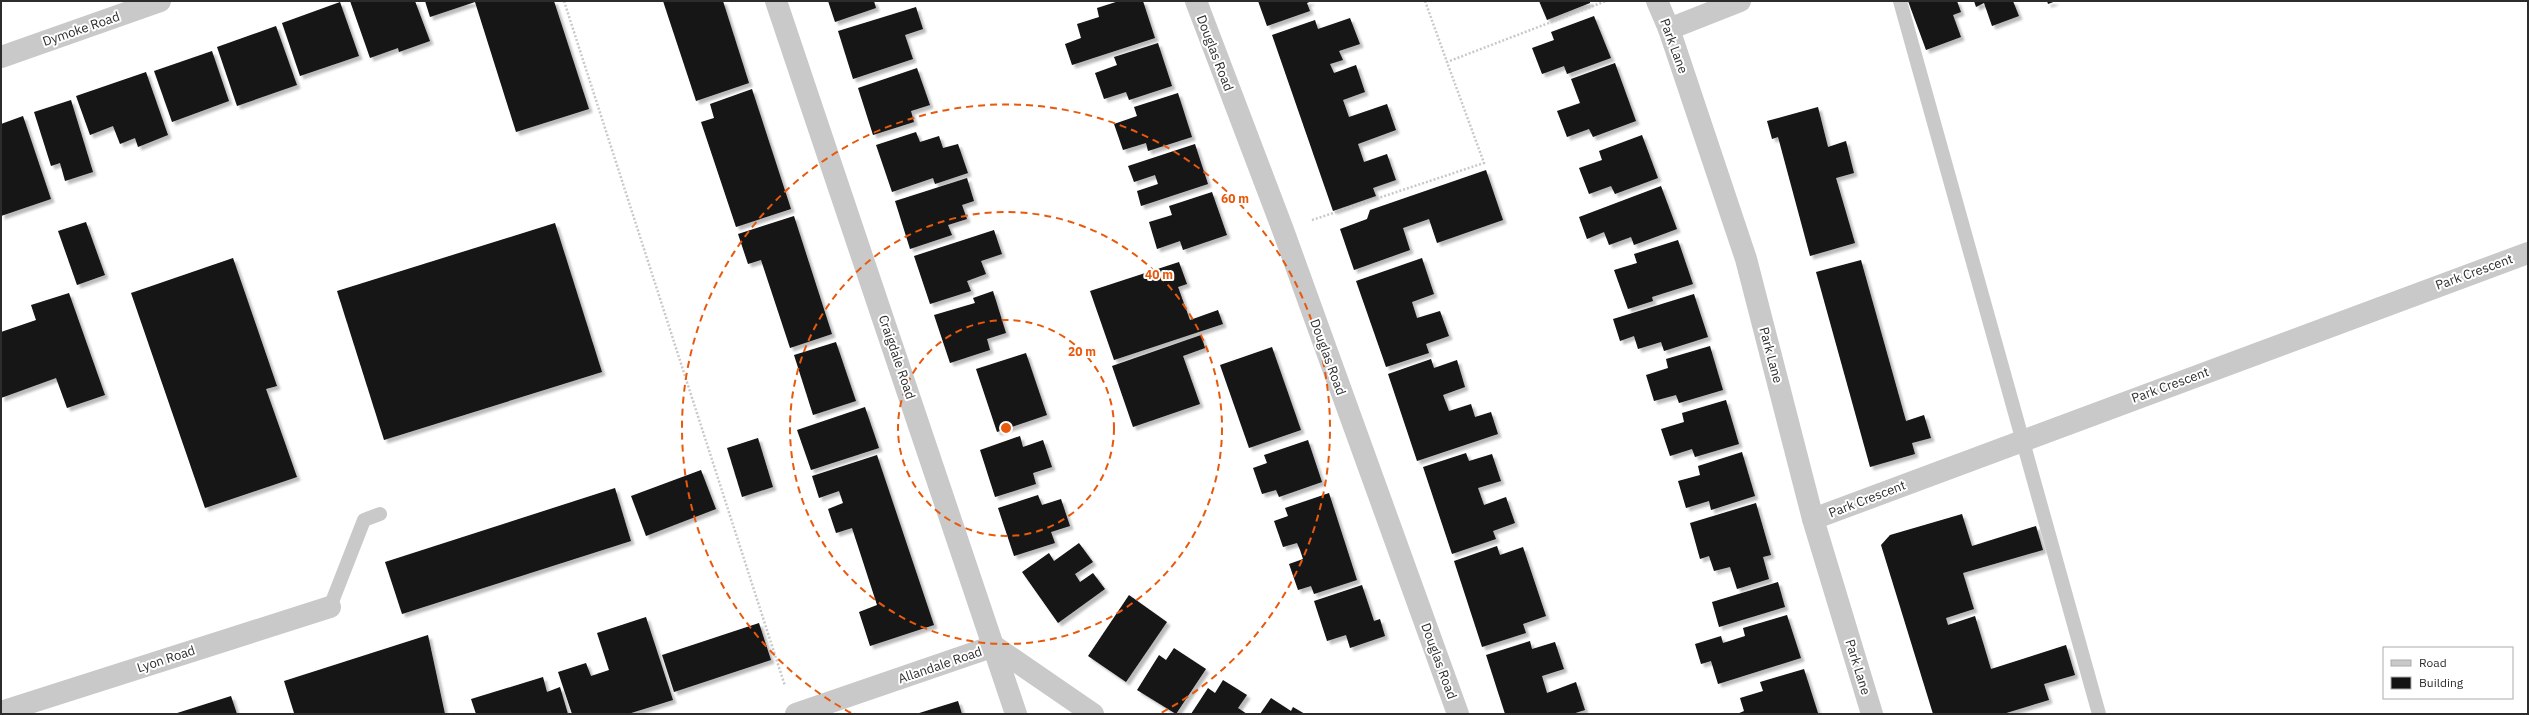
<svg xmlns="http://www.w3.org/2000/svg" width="2529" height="715" viewBox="0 0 2529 715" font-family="'IBM Plex Sans',sans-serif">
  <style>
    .building { fill: #131313; filter: url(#shadow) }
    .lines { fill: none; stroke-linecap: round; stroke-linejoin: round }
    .path { stroke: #c9c9c9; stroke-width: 2.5; stroke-dasharray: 2 2; stroke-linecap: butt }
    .service { stroke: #c9c9c9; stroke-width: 14 }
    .minor { stroke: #c9c9c9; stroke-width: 22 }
    .tertiary { stroke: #c9c9c9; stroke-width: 22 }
    .ring { fill: none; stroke: #e8590c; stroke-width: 2; stroke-dasharray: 7 5 }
    .labels { text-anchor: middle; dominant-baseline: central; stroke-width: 4; stroke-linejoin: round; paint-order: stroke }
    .street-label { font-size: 13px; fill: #2c2c2c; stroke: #fff }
    .centre { fill: #e8590c; stroke: #fff; stroke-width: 2 }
    .ring-label { font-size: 12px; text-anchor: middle; font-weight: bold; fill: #e8590c; stroke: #fff; stroke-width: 4; stroke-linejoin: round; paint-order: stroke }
  </style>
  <defs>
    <filter id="shadow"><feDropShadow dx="3.5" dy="3.5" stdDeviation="1" flood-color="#0004"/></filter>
  </defs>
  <rect width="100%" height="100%" fill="#fff"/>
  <g class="building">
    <path d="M350,1H415L430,41L399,52L398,48L370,58Z"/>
    <path d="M425,1H554L589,109L516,132L475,2L430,17Z"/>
    <path d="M663,1H723L749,83L696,101Z"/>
    <path d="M828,1H874L876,8L835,22Z"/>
    <path d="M1119,1H1143L1155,38L1072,65L1065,44L1081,38L1077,24L1099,17L1097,8Z"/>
    <path d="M1258,1H1312L1307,3L1310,11L1267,26Z"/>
    <path d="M1539,1H1590V3L1547,20Z"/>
    <path d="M1908,1H1957L1961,12L1953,15L1961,37L1926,50Z"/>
    <path d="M1974,1H2013L2019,16L1992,26L1984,3L1976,7Z"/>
    <path d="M2047,1H2056L2048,4Z"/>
    <path d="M340,2L359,56L300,76L282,23Z"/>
    <path d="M916,7L923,29L905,35L913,59L853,79L838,31Z"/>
    <path d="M1594,16L1611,58L1567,74L1564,66L1542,74L1532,48L1554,40L1551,32Z"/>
    <path d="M1350,18L1360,44L1339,51L1343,60L1330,64L1334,73L1356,65L1365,92L1343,100L1349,117L1387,104L1396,130L1358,144L1364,162L1387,154L1396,180L1373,188L1376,196L1333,211L1272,35L1315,20L1318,29Z"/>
    <path d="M276,26L297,85L237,106L217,47Z"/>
    <path d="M1158,43L1172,86L1129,100L1126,92L1104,99L1095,73L1117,65L1114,57Z"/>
    <path d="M212,51L229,101L172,122L154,71Z"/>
    <path d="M1615,63L1636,121L1593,137L1589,129L1567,137L1557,111L1580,103L1571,79Z"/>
    <path d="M917,68L930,105L911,111L914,122L873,135L858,88Z"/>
    <path d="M146,72L168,135L138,147L135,138L120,144L113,126L90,135L76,96Z"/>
    <path d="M752,89L791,209L736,227L701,122L714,118L710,104Z"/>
    <path d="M1178,93L1192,137L1148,151L1146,143L1123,150L1114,124L1137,116L1134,107Z"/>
    <path d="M71,100L93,172L65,181L60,163L51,166L34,112Z"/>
    <path d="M1818,107L1828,147L1846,141L1854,173L1836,178L1855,243L1810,256L1778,137L1772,139L1767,121Z"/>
    <path d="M23,116L51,199L1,216V124Z"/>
    <path d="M916,132L920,142L939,136L943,148L958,144L968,173L935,184L933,178L892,192L876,145Z"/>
    <path d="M1642,135L1658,178L1615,194L1611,186L1589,194L1579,168L1602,160L1599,151Z"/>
    <path d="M1195,144L1208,184L1141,206L1137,191L1158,184L1155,175L1134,182L1128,166Z"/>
    <path d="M1486,170L1503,220L1437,243L1429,219L1403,228L1410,250L1354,270L1340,229L1367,219L1370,210Z"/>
    <path d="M967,178L974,201L962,205L967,219L948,225L952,235L910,249L895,201Z"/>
    <path d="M1661,186L1677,229L1634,245L1631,237L1609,245L1604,232L1587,239L1579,217Z"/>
    <path d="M1212,192L1227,235L1183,250L1180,241L1157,249L1149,222L1172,215L1169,206Z"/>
    <path d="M794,216L832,334L790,348L761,260L748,264L738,234Z"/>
    <path d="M86,222L105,275L77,285L58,231Z"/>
    <path d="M555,223L602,372L384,440L337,291Z"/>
    <path d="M994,230L1002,254L981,261L986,274L967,281L971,291L930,304L914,256Z"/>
    <path d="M1678,240L1693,284L1652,297L1653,301L1628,309L1614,270L1637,263L1634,254Z"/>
    <path d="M233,258L277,386L266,389L297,477L205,508L131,293Z"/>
    <path d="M1422,258L1434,294L1412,302L1417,318L1440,311L1449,336L1426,344L1429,353L1386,367L1356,281Z"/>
    <path d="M1861,260L1906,421L1924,415L1931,438L1912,443L1915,454L1870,467L1816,272Z"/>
    <path d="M1179,262L1187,284L1178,287L1190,320L1218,310L1223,324L1114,360L1090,291Z"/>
    <path d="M993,291L1006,333L987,339L990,350L950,363L934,315L975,303L973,298Z"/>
    <path d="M69,293L105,395L67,408L56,378L1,398V332L36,320L31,305Z"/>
    <path d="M1694,294L1708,337L1664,351L1661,342L1638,349L1634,336L1620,341L1613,319Z"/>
    <path d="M1201,335L1205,348L1183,356L1200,404L1133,427L1112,366Z"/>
    <path d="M836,342L856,401L813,415L794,355Z"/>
    <path d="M1710,346L1723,390L1679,403L1676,395L1654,401L1646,375L1668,368L1666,359Z"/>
    <path d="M1272,347L1301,430L1249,448L1220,365Z"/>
    <path d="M1026,353L1047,415L997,432L976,369Z"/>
    <path d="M1431,359L1434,368L1457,360L1465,387L1443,395L1449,411L1471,404L1475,417L1491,412L1498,434L1417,461L1388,374Z"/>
    <path d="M1726,400L1739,444L1695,457L1692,449L1670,456L1661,429L1684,422L1682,413Z"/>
    <path d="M865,407L879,448L811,470L797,430Z"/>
    <path d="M1020,436L1023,447L1043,440L1052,467L1033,473L1036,484L995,497L980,450Z"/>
    <path d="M758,438L773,487L742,497L727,448Z"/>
    <path d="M1308,440L1322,482L1279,497L1276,490L1262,494L1253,468L1267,463L1264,455Z"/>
    <path d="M1742,452L1755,496L1711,510L1709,501L1686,508L1678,481L1700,475L1698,466Z"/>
    <path d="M1466,453L1469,461L1492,454L1501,481L1478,488L1484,505L1506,497L1515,523L1493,531L1496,539L1452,554L1423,467Z"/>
    <path d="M877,455L934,625L870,646L859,612L877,605L852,528L836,533L828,509L843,503L839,491L819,498L812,476Z"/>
    <path d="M701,470L716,509L646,536L631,496Z"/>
    <path d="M615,488L631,541L402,614L385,562Z"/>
    <path d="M1329,493L1357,580L1314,594L1311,586L1298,590L1289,564L1303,559L1300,550L1297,543L1283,547L1274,521L1288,516L1285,508Z"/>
    <path d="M1038,495L1042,505L1061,499L1070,526L1051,532L1055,543L1014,556L998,508Z"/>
    <path d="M1756,503L1771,555L1763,557L1769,579L1737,589L1730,567L1714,571L1709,556L1700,559L1690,523Z"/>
    <path d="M1962,514L1972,546L2036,526L2043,550L1963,573L1974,609L1946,618L1948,625L1975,616L1991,669L2066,645L2075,675L2044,684L2049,700L2003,714H1933L1881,545L1890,535Z"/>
    <path d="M1079,543L1093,562L1075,574L1080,582L1093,573L1105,589L1058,623L1022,572L1049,553L1054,561Z"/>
    <path d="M1497,546L1500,555L1523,547L1546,616L1523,624L1526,633L1482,647L1454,561Z"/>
    <path d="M1778,582L1785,607L1719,627L1712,602Z"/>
    <path d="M1362,585L1374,621L1380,619L1385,636L1350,648L1346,635L1327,641L1314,601Z"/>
    <path d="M1129,595L1167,622L1126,682L1088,656Z"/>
    <path d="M1787,615L1801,658L1718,684L1711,661L1701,664L1695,644L1721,636L1723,643L1745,636L1743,628Z"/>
    <path d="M646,617L673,700L628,714H572L558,672L586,663L591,676L609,670L597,633Z"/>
    <path d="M759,623L771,660L674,692L662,655Z"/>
    <path d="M428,635L445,714H290L294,713L284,681Z"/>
    <path d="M1530,641L1532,649L1555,642L1564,669L1542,676L1547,693L1576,682L1585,710L1572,714H1505L1486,655Z"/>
    <path d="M1174,648L1206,669L1176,714L1137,690L1159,655L1166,660Z"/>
    <path d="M1804,669L1818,713L1737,714L1744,711L1740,698L1763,691L1760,682Z"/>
    <path d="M543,677L547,692L560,687L568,714H476L471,699Z"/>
    <path d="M1223,680L1247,695L1238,708L1247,714H1191L1208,688L1215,693Z"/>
    <path d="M231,696L237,714H174Z"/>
    <path d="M1271,698L1291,711L1293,707L1305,714H1260Z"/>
    <path d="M958,701L962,714H916Z"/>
  </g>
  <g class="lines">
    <g class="path">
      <path d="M564,1L785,686"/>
      <path d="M1425,1L1447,62"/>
      <path d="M1312,220L1484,163L1447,62L1606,1"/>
    </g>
    <g class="service">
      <path d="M1900,1L2099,714"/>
      <path d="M330,607L364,520L380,514"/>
    </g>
    <g class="minor">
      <path d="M776,1L1016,714"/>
      <path d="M1196,1L1283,230L1458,714"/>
      <path d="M1669,29L1740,1"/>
      <path d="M1,57L160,1"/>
      <path d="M1813,519L2528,253"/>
      <path d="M1,712L330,607"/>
      <path d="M796,714L994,646L1093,714"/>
    </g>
    <path class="tertiary" d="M1657,1L1669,29L1746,259L1813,519L1872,714"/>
  </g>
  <g class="ring">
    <circle cx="1006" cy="428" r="108"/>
    <circle cx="1006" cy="428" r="216"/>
    <path d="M851 713A324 324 0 1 1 1161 713"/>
  </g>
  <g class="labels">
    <g class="street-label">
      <text transform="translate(81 29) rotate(-19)">Dymoke Road</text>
      <text transform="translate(1674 46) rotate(70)">Park Lane</text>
      <text transform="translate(1215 53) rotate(69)">Douglas Road</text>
      <text transform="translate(2474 272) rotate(-20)">Park Crescent</text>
      <text transform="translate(1771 355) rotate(75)">Park Lane</text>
      <text transform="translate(897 357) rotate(71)">Craigdale Road</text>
      <text transform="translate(1328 357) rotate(70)">Douglas Road</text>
      <text transform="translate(2170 385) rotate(-20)">Park Crescent</text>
      <text transform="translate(1867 499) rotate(-21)">Park Crescent</text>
      <text transform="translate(166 659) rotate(-18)">Lyon Road</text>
      <text transform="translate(1439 661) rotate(70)">Douglas Road</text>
      <text transform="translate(940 665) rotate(-19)">Allandale Road</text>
      <text transform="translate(1858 667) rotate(73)">Park Lane</text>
    </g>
  </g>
  <circle cx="1006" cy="428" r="6" class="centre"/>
  <g class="ring-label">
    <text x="1235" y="203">60 m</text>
    <text x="1159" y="279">40 m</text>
    <text x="1082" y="356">20 m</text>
  </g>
  <rect width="2529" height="715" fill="none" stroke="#2c2c2c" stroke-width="4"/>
  <rect x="2383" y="647" width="130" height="52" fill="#ffffff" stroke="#ababab"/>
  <rect x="2391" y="660" width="20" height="6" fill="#c9c9c9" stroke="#ababab"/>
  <text x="2419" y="667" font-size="12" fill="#2c2c2c">Road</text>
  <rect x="2391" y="677" width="20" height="12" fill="#131313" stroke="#ababab"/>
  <text x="2419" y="687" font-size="12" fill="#2c2c2c">Building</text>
</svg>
